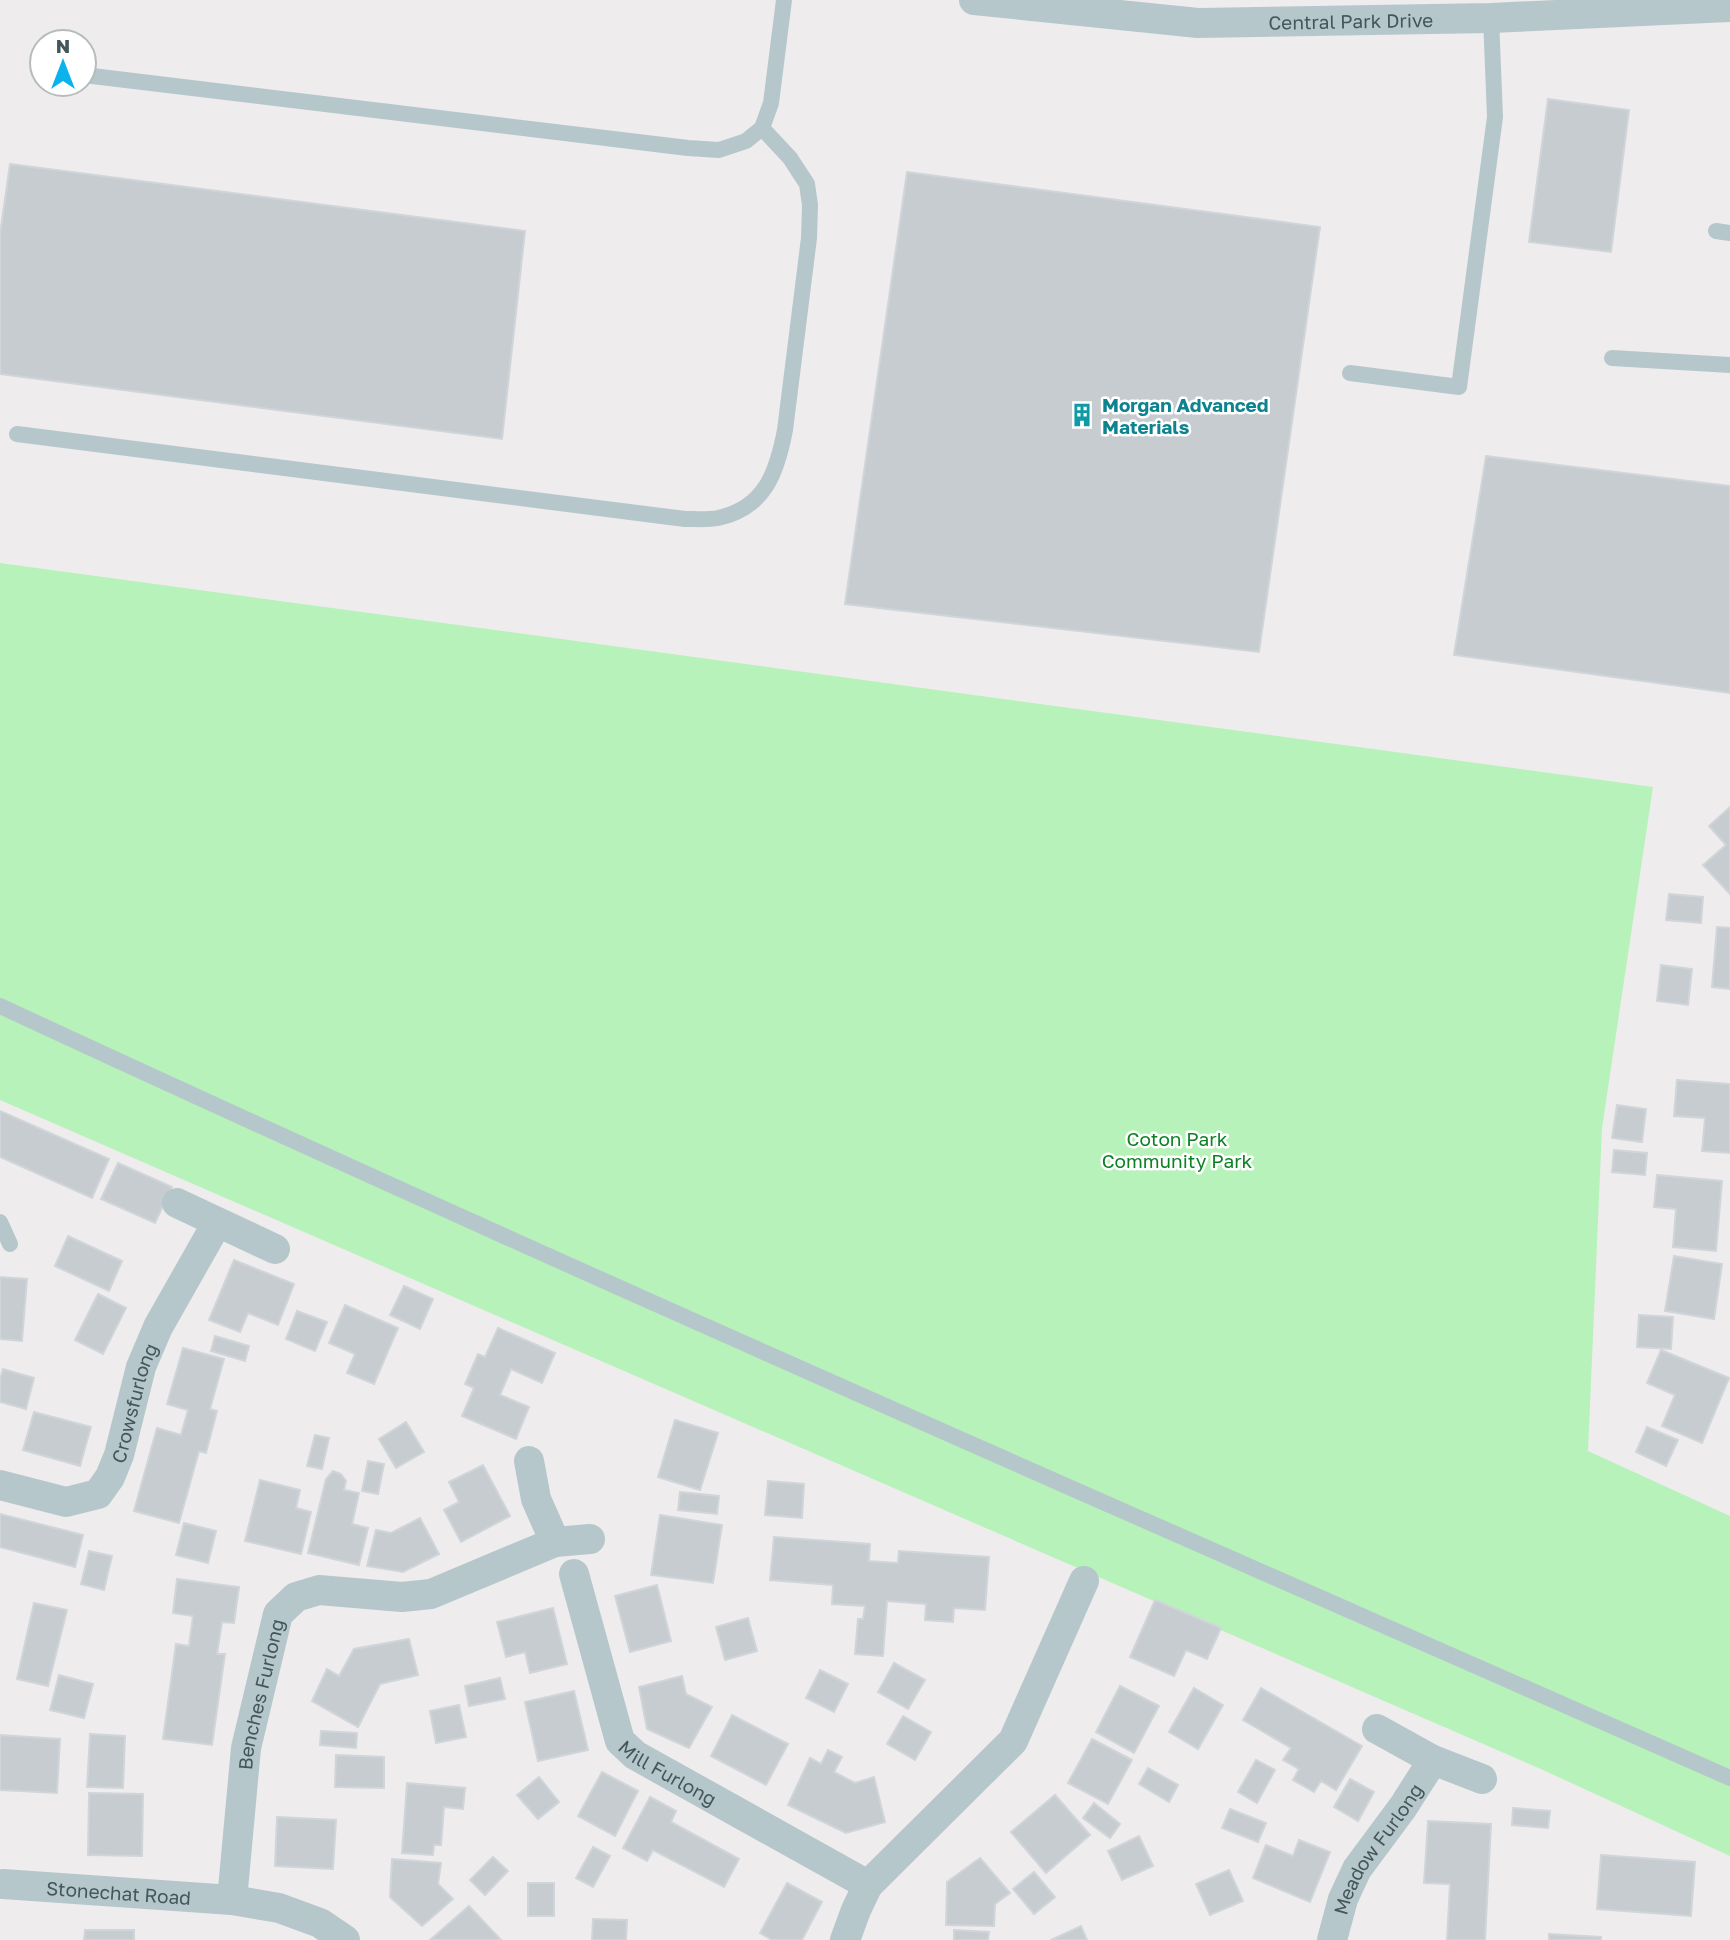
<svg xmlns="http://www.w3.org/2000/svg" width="1730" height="1940" viewBox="0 0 1730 1940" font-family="'Golos Text',sans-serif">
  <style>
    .green { fill: #b6f2ba }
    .building { fill: #c6ccd0; stroke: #d0d5d9; stroke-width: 2 }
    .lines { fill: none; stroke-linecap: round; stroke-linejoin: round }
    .lane { stroke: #b6c7cb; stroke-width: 16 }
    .street { stroke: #b6c7cb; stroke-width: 30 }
    .labels { text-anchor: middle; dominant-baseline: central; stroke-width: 5; stroke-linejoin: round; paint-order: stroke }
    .street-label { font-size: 19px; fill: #43575b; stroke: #fff }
    .culture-label { font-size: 19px; font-weight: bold; fill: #0d838f; stroke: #fff; text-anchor: start }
    .park-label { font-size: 19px; fill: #0f8125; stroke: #fff }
  </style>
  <rect width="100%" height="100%" fill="#efeced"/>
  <path class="green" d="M0,563L1653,787L1602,1128L1588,1451L1730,1516V1856L1543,1770L0,1100Z"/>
  <g class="building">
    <path d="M1548,99L1629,110L1611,252L1529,242Z"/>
    <path d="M10,164L525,231L502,439L0,374V234Z"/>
    <path d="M907,172L1320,227L1259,652L845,604Z"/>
    <path d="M1486,456L1730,486V693L1454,655Z"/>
    <path d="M1730,807V894L1703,865L1726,845L1709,826Z"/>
    <path d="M1669,894L1703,897L1701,923L1666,920Z"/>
    <path d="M1717,927L1730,928V989L1712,987Z"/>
    <path d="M1661,965L1692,969L1688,1005L1657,1001Z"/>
    <path d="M1677,1080L1730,1084V1153L1702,1151L1705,1118L1674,1116Z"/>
    <path d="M1617,1105L1646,1109L1642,1142L1612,1138Z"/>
    <path d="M0,1111L109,1159L92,1198L0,1157Z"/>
    <path d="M1614,1150L1647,1153L1645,1175L1612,1172Z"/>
    <path d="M118,1163L172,1187L155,1223L101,1199Z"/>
    <path d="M1657,1175L1722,1181L1716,1251L1673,1247L1676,1209L1654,1207Z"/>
    <path d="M68,1236L122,1261L109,1291L55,1266Z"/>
    <path d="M1674,1256L1722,1264L1714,1319L1665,1311Z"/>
    <path d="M234,1260L294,1284L278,1325L248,1313L240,1332L209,1320Z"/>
    <path d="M0,1277L27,1279L22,1341L0,1339Z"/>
    <path d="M404,1286L433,1299L420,1329L390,1315Z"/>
    <path d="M98,1294L126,1308L103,1354L75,1340Z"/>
    <path d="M345,1305L398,1328L374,1384L347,1373L355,1354L329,1343Z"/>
    <path d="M297,1311L327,1322L315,1351L286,1339Z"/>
    <path d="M1639,1315L1673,1317L1671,1349L1637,1347Z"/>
    <path d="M498,1328L555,1353L542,1383L511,1369L500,1395L529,1407L516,1439L462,1416L474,1388L465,1384L478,1354L485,1357Z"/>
    <path d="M215,1336L249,1346L245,1361L211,1351Z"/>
    <path d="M183,1348L224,1359L210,1409L217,1411L206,1453L199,1451L179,1523L134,1511L157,1428L181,1435L188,1410L167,1404Z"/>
    <path d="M1661,1350L1729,1378L1702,1443L1662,1426L1675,1395L1647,1383Z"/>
    <path d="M3,1369L34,1378L26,1409L0,1402V1379Z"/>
    <path d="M34,1412L91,1427L80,1466L23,1450Z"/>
    <path d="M675,1420L718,1433L700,1490L658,1477Z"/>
    <path d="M406,1422L424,1452L396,1468L379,1439Z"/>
    <path d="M1647,1427L1678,1440L1666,1466L1636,1452Z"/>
    <path d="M315,1435L329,1438L322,1469L307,1466Z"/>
    <path d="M368,1461L384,1464L378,1494L362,1491Z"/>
    <path d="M483,1465L510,1516L461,1542L444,1510L459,1502L449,1482Z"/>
    <path d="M333,1471L341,1474L346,1481L344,1490L359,1493L352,1524L368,1528L359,1565L308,1553L326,1479Z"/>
    <path d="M260,1480L300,1490L296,1508L311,1512L301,1554L245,1541Z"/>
    <path d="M768,1481L804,1484L802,1518L765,1515Z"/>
    <path d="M680,1492L719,1496L717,1514L678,1510Z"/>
    <path d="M0,1514L83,1535L75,1567L0,1547Z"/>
    <path d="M660,1515L722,1525L713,1583L651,1575Z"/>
    <path d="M420,1518L439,1554L403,1572L367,1566L376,1530L391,1533Z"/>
    <path d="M184,1523L216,1531L208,1563L176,1555Z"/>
    <path d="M774,1537L870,1544L869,1561L898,1563L899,1551L989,1557L985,1610L954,1608L953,1622L925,1620L926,1604L887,1601L883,1656L855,1654L858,1619H863L865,1606L832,1604L833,1585L770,1580Z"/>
    <path d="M89,1551L112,1556L104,1590L81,1584Z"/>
    <path d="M177,1579L239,1587L234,1623L222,1622L217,1654H225L212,1745L163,1739L176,1644L189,1646L193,1616L173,1613Z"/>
    <path d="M657,1585L671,1641L630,1652L615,1596Z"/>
    <path d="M1155,1600L1221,1628L1207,1659L1186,1650L1174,1676L1130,1657Z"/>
    <path d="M34,1603L67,1610L48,1686L17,1679Z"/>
    <path d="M553,1608L567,1664L530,1673L525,1652L506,1657L497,1622Z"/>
    <path d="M748,1618L757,1651L725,1660L716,1627Z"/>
    <path d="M409,1639L418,1675L380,1684L358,1727L312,1701L327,1669L339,1676L354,1649Z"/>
    <path d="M894,1663L925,1680L908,1709L878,1692Z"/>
    <path d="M820,1670L848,1684L834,1712L806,1698Z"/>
    <path d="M59,1675L93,1684L84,1718L50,1710Z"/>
    <path d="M682,1676L686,1694L712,1707L689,1748L647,1729L639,1687Z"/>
    <path d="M500,1678L505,1699L469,1706L465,1686Z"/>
    <path d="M1120,1686L1159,1706L1134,1753L1096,1732Z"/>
    <path d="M1194,1688L1223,1705L1198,1749L1169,1732Z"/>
    <path d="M1261,1688L1362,1746L1336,1790L1321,1781L1314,1792L1293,1780L1299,1769L1283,1760L1291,1748L1243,1720Z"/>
    <path d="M574,1691L588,1750L538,1761L525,1702Z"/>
    <path d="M459,1705L466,1737L436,1743L430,1711Z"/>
    <path d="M732,1715L788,1744L766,1785L711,1756Z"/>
    <path d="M903,1716L931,1732L915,1760L887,1744Z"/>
    <path d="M321,1731L357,1733L356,1748L320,1745Z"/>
    <path d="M90,1734L125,1736L123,1788L87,1787Z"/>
    <path d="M0,1735L60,1739L57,1793L0,1790Z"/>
    <path d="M1092,1739L1132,1760L1108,1804L1068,1783Z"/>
    <path d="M828,1750L842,1757L834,1772L855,1783L874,1777L885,1822L846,1833L788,1805L810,1758L821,1764Z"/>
    <path d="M336,1755L384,1757V1788L335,1787Z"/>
    <path d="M1256,1760L1275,1770L1257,1803L1238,1792Z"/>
    <path d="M1148,1768L1178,1785L1169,1802L1139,1784Z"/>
    <path d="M602,1772L638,1791L615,1836L578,1816Z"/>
    <path d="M539,1777L559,1802L538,1819L517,1795Z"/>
    <path d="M1350,1779L1374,1792L1358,1821L1334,1807Z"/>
    <path d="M407,1783L465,1788L463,1809L444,1807L441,1845H434L433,1855L402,1853Z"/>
    <path d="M89,1793L143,1794L142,1856L88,1855Z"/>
    <path d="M1055,1795L1090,1835L1046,1873L1011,1832Z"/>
    <path d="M650,1797L676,1811L671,1822L739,1859L724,1887L653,1850L647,1861L623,1848Z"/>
    <path d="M1094,1803L1120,1824L1110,1838L1083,1818Z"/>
    <path d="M1513,1808L1550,1811L1548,1828L1512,1825Z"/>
    <path d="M1230,1809L1266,1823L1258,1842L1222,1828Z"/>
    <path d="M277,1817L336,1820L333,1869L275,1866Z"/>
    <path d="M1428,1821L1491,1824L1485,1940H1447L1450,1884L1424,1883Z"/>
    <path d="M1139,1836L1153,1866L1122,1880L1108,1851Z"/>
    <path d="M1299,1840L1330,1852L1310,1902L1253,1878L1266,1845L1293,1856Z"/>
    <path d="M593,1847L610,1856L593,1887L576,1878Z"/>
    <path d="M1601,1855L1695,1862L1691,1916L1597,1909Z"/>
    <path d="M493,1857L508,1871L485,1895L470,1880Z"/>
    <path d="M980,1858L1010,1893L995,1904L994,1926L946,1925L947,1882Z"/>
    <path d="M392,1859L441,1863L438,1884L453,1899L422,1926L390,1897Z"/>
    <path d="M1229,1870L1243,1901L1210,1915L1196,1884Z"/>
    <path d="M1034,1872L1055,1897L1034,1914L1013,1889Z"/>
    <rect x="528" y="1883" width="26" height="33"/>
    <path d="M787,1883L822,1902L802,1940H772L760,1933Z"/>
    <path d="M469,1906L501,1940H430Z"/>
    <path d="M593,1919L627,1920L626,1940H592Z"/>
    <path d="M1081,1926L1087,1940H1051Z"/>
    <path d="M85,1930H134V1940H84Z"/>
    <path d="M954,1930L989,1932L988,1940H954Z"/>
    <path d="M1549,1934L1601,1937V1940H1549Z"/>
  </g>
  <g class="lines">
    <g class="lane">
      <path d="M84,75L688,148L719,150L746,141L762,128L771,103L784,0"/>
      <path d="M1716,231L1730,233"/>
      <path d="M1612,358L1730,365"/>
      <path d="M1350,373L1459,387L1495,117L1491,18"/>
      <path d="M17,434L685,519C695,519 707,520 718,518C765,508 777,472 785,430L809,238L810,205L807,184L790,158L762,128"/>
      <path d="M0,1006C573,1272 1152,1523 1730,1778"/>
      <path d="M0,1222L10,1244"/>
    </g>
    <g class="street">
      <path id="s1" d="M974,0L1198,23L1491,18L1730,7"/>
      <path d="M177,1203L275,1249"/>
      <path d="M529,1461L536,1499L555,1542"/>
      <path id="s2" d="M0,1485L66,1502L98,1494L110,1477L119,1455L141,1367L158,1327L217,1223"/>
      <path id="s3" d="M574,1574L620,1741L635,1755L868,1885"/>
      <path d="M1377,1729L1433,1760L1482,1779"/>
      <path id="s4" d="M3,1884L232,1900L279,1908L320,1923L345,1940"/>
      <path id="s5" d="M232,1900L246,1748L278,1614L296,1597L319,1590L402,1597L431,1594L555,1542L590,1539"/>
      <path d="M845,1940L856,1910L868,1885L1013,1741L1084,1581"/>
      <path id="s6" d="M1332,1940L1343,1899L1357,1869L1403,1807L1433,1760"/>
    </g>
  </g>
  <defs>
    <g id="building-bare" transform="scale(1.89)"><path d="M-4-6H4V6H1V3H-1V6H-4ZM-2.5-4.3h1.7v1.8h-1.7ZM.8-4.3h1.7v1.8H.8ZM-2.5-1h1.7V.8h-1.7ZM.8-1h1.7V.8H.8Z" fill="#0f9aa8" stroke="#fff" stroke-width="2.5" paint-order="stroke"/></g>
  </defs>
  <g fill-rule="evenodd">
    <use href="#building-bare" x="1082" y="415"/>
  </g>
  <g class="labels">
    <g class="street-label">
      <text stroke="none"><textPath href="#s1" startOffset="378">Central Park Drive</textPath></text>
      <text stroke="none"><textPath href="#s2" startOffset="200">Crowsfurlong</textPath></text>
      <text stroke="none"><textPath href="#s5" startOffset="208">Benches Furlong</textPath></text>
      <text stroke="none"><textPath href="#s3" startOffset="231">Mill Furlong</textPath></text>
      <text stroke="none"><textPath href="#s6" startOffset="103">Meadow Furlong</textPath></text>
      <text stroke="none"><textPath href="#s4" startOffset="116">Stonechat Road</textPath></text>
    </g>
    <g class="culture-label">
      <text x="1102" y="404">Morgan Advanced<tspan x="1102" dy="22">Materials</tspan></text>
    </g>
    <g class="park-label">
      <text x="1177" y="1138">Coton Park<tspan x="1177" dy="22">Community Park</tspan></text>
    </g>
  </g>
  <g transform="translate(63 63)"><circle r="33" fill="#ffffff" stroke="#b4bcbd" stroke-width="2"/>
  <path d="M0-5L12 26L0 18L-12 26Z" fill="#0ab3eb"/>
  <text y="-10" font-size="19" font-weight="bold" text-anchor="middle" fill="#43575b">N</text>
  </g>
</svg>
